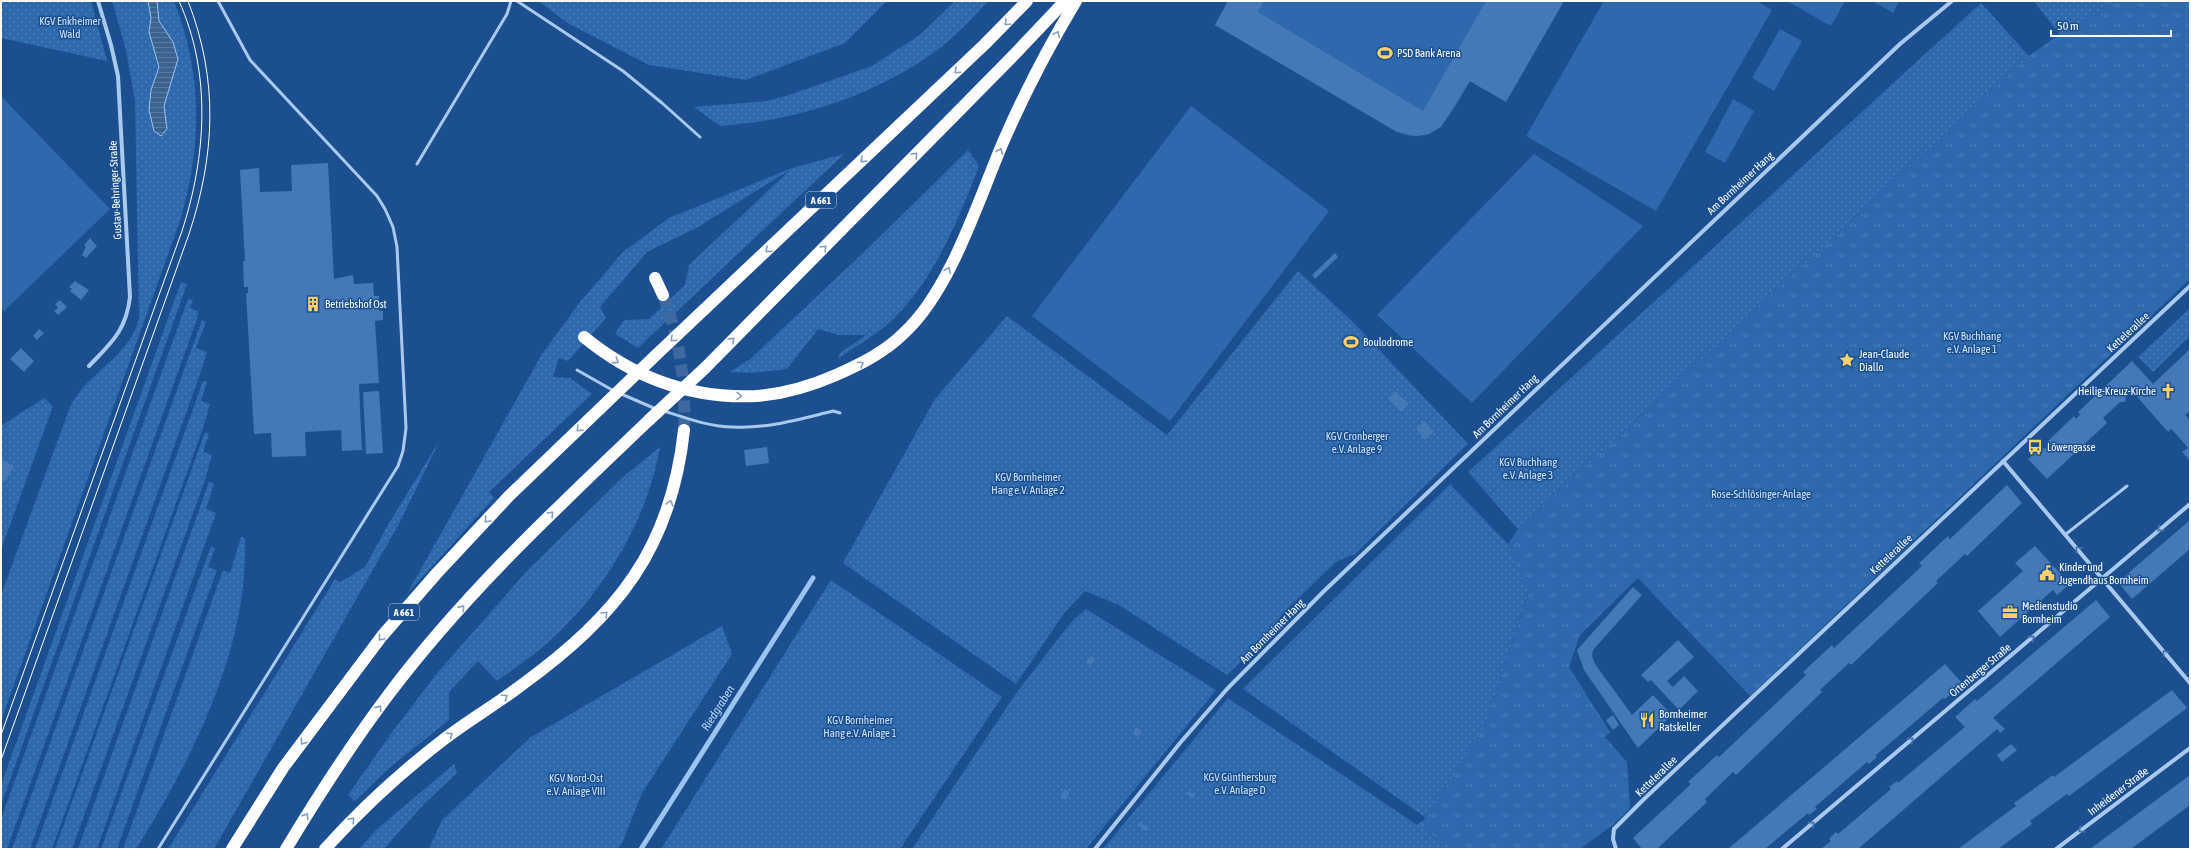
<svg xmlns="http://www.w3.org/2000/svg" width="2191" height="850" viewBox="0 0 2191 850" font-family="'Asap Condensed',sans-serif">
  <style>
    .grass { fill: url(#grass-dots) }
    .park { fill: url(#park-tufts) }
    .pitch { fill: #2e69ad }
    .water { fill: url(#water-rules); stroke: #9cc4f0 }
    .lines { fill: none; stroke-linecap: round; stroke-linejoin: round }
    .stream { stroke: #9cc4f0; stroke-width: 5 }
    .building { fill: #4478b7 }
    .highway-tunnel { stroke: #3d69a0; stroke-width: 12; stroke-dasharray: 12 6; stroke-linecap: butt }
    .lane { stroke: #a9c9ee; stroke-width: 3 }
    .street { stroke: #a9c9ee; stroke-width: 4 }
    .highway { stroke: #fff; stroke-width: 12 }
    .tram { stroke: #fff; stroke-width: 1 }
    .highway-bridge { stroke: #fff; stroke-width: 12 }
    .oneway { stroke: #829ec1 }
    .oneway2 { stroke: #4674ac }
    .labels { text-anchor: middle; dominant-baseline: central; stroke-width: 3; stroke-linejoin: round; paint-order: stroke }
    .shield { fill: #1b4f8f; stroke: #bbcadd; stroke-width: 1 }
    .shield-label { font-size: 10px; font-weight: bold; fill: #fff }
    .park-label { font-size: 11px; fill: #cfe3fa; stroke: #1b4f8f }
    .poi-label { font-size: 11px; fill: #fff; stroke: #1b4f8f; text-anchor: start }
    .street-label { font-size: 11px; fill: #fff; stroke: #1b4f8f }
    .water-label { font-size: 12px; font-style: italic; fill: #b5d3f5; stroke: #1b4f8f }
  </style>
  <defs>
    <pattern id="grass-dots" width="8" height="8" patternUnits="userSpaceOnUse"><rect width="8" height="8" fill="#2e69ad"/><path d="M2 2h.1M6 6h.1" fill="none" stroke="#4d80b9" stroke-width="1.8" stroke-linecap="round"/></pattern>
    <pattern id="park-tufts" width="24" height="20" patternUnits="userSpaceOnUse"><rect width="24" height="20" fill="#2e69ad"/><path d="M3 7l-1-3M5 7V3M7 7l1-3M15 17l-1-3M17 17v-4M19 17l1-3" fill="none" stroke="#4d80b9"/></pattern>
    <pattern id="water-rules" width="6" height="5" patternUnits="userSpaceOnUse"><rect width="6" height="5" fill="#3c6290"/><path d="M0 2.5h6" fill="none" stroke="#597aa1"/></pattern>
  </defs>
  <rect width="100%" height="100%" fill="#1b4f8f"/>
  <g class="grass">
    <path d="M1,1H91L107,61L1,38Z"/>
    <path d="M112,1H174C203,74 202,147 180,221L1,721V595L70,407C75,398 81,389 88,382C106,365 134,344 139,318L135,101L126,50Z"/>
    <path d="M538,1H887L845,43L746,80L649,65L569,24Z"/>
    <path d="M955,1H988C969,22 947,45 923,60C862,100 791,121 720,126L694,107L766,101L789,95L872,66L921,34Z"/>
    <path d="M2034,1H2116L2060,35Z"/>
    <path d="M1981,3L2029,56L1518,529L1468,472Z"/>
    <path d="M968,150L979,166C958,221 933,283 888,324C873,337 854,347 838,359L840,353L866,335H839L818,329L787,369L753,373L730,372L749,360L861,255Z"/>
    <path d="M844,154L638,348L615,334L624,320L649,319L685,285L689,265L790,170L698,227L647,252L600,307L606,318L568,361L559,358L553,377L570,378L592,394L489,492L494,498L407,594L542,354L580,302L623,252L669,218L792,168Z"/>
    <path d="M1298,271L1353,322L1468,444L1355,554L1336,562L1282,614L1269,635L1227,675L1119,605L1085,591L1065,612L1016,684L843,563L935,399L1007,316L1167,435Z"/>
    <path d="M181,282L187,284L1,805V785Z"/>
    <path d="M188,299L193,300L190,308L198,311L197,319L7,849H1V819Z"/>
    <path d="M2190,308V336L2153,372L2138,357Z"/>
    <path d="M202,320L206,322L196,348L207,352L199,377L30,849H12Z"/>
    <path d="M203,381L207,382L201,401L210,404L203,428L52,849H35Z"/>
    <path d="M44,398L53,406L1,550V426Z"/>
    <path d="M205,432L209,434L203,452L212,455L205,480L72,849H55Z"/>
    <path d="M440,440L400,522L214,849H168L335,579L340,582L365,567L389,523Z"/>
    <path d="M660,447C648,517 607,587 555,636C537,653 517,667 497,681L478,661L449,692V720L388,769L355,801L348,795L390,735L438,672L527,571L624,476Z"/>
    <path d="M209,482L214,484L206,509L216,513L97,849H78Z"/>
    <path d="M1450,484L1508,544L1529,591L1484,728L1426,818L1243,689Z"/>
    <path d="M241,537L245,538C249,647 193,758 136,849H123L223,570L230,573Z"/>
    <path d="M211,546L215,548L208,567L217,570L117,849H101Z"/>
    <path d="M831,580L1002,697L900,849H661Z"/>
    <path d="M1086,609L1216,690L1086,849H912L1017,692L1072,621Z"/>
    <path d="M722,626L732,654L642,793L623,841L618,849H429L442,820L531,737Z"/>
    <path d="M1228,698L1453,849H1103Z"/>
    <path d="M454,764L457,773L423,805L384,849H359L377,829Z"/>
  </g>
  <path class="park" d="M2116,1H2190V279L1750,696L1638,578L1580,635L1569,667L1610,732L1605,737L1627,762L1630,808L1614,824L1580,849H1453L1417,825L1426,818L1484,727L1529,592L1508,544L1518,529L2029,56L2060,34Z"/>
  <g class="pitch">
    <path d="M1228,1H1538L1486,91L1470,81C1452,110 1439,149 1397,132L1215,25Z"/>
    <path d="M1604,1H1757L1772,10L1656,211L1526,136Z"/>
    <path d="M1787,1H1845L1831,26Z"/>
    <path d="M1872,1H1899L1893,13Z"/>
    <path d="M1780,29L1802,41L1774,91L1752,78Z"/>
    <path d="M1,96L110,209L4,311L1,308Z"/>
    <path d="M1733,99L1754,111L1725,163L1705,152Z"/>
    <path d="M1191,106L1329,211L1170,421L1032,316Z"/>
    <path d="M1534,154L1643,226L1472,403L1377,315Z"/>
  </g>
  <path class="water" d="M148,1H157L159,21L173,42L178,59L164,106L167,129L161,136L154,131L149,110L151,90L159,67L149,32L151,18Z"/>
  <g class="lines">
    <path class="stream" d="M641,849L813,578"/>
  </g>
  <g class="building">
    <path d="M1228,1H1264L1258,12L1423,111L1486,1H1564L1506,102L1470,81L1441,127L1429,134L1416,136L1397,132L1215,25Z"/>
    <path d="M328,163L334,279L353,275L354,284L373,283L374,296H379V311H383V320L375,321L379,383L359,384L362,450L342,451L341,430L305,432L306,456L272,457L271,433L254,434L246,293H248V287H244L243,261H247H245L240,170L259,168L260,192L292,191L291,165Z"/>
    <path d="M90,238L97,246L86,258L82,255L86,247L84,245Z"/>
    <path d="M1335,253L1338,257L1315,279L1312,275Z"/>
    <path d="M75,281L89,290L81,300L70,291L72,289L69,287Z"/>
    <path d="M60,300L67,307L58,315L54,311L58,308L55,304Z"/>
    <path d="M39,329L44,333L37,340L33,336Z"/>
    <path d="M21,348L34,361L24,372L10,359Z"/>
    <path d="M2190,349V411L2185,415L2190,420V461L2182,452L2188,448L2177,435L2171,429L2168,432L2132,391L2126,397L2125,402H2120L2103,418L2107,423L2047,479L2028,459L2042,446L2044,449L2049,445L2047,442L2074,416L2076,419L2080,415L2078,412L2132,361L2153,384Z"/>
    <path d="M379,391L383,453L366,454L363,392Z"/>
    <path d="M1395,391L1409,404L1401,412L1388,399Z"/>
    <path d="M1425,421L1434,432L1425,440L1416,429Z"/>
    <path d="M767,447L769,463L746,466L744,450Z"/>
    <path d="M3,460L14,466L5,482L1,479V464Z"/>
    <path d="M2007,485L2022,503L1967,556L1965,554L1936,581L1938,583L1851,665L1849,663L1820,690L1822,692L1736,775L1733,772L1705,799L1707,802L1657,849H1642L1633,838L1691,784L1688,782L1717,755L1719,757L1806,675L1803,672L1832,645L1834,648L1922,566L1919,563L1948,536L1950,539Z"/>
    <path d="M2190,520V549L2132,599L2118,582Z"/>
    <path d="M2035,546L2070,584L2057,595L2053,590L2000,637L1978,611L2023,571L2015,563Z"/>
    <path d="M1633,587L1642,595L1593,650L1592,656L1595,664L1632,715L1653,695L1672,715L1638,748L1584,670L1577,650Z"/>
    <path d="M2096,600L2110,617L1993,718L2005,729L2000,733L1997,729L1858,849H1821L1831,841L1829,839L1836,832L1838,834L1891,789L1889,787L1897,781L1898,783L1965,727L1955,717L1975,699L1977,701Z"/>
    <path d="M1678,640L1694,657L1667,681L1673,687L1684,676L1698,691L1679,710L1651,680L1648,682L1641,675Z"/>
    <path d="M1091,655L1095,659L1090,665L1086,662Z"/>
    <path d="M1945,664L1963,684L1945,699L1943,698L1875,756L1877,757L1869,764L1867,762L1815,807L1817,809L1809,815L1808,813L1765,849H1728Z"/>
    <path d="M2172,690L2187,708L2069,796L2067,794L2030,821L2032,824L1998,849H1958L2016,806L2014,803L2053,775L2054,777Z"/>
    <path d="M1613,715L1619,725L1613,730L1606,720Z"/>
    <path d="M1137,727L1142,731L1138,737L1132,733Z"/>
    <path d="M2011,744L2017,750L2002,762L1997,755Z"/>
    <path d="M2190,775V805L2131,849H2090Z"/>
    <path d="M1065,789L1070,793L1065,800L1060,795Z"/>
    <path d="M1189,791L1195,795L1193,798L1186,794Z"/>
    <path d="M1139,822L1149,828L1146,831L1137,825Z"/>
  </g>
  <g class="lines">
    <path class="highway-tunnel" d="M663,295C680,340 686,383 684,430"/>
    <g class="lane">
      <path d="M517,1L623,71L662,103L700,137"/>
      <path d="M417,164L507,14L511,1"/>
      <path d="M577,370L614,391"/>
      <path d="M619,393L656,409"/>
      <path d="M664,411C686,418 710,427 733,427C767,429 800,419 833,411L840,413"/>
      <path d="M2066,534L2127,486"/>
      <path d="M158,849L398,466L403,451L406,428L397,247L393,227L385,209L377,196L250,60L218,1"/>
    </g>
    <g class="street">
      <path d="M89,366C111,343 126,331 130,297L118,76L111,45L98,1"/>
      <path d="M2003,461L2190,683"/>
      <path d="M1095,849L1180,743L1227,689L1323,592L1900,44L1952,1"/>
      <path d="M1616,849L1613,839L1614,829L1643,800L2190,286"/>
      <path d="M1782,849L2190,504"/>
      <path d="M2056,849L2190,748"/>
    </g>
    <g class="highway">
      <path d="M655,278L663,295"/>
      <path d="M584,337C634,378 691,399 756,396C784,394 811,386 836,375C861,364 885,352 904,333C951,290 979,198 1004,140C1025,92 1049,46 1076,1"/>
      <path d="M656,355L985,44L1027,1"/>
      <path d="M705,368L1011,58L1065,1"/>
      <path d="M232,849L283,768L382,636L437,573L509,496L607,402"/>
      <path d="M286,849C318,796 352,743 389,694C465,593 558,507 649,420"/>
      <path d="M325,849C361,809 400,773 443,740C469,720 497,704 523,684C617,615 671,550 684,430"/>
    </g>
    <g class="tram">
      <path d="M1,735L182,231C206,157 212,74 179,1"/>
      <path d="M1,760L189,234C215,155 219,81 188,1"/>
    </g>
    <g class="highway-bridge">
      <path d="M607,402L656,355"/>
      <path d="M649,420L705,368"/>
    </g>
  </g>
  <defs><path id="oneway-chevron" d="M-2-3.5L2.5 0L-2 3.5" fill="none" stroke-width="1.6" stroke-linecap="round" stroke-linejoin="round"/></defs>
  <g class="oneway">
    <use href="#oneway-chevron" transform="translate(1007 23) rotate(135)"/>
    <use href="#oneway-chevron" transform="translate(1057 34) rotate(-62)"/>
    <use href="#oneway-chevron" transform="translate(957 71) rotate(137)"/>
    <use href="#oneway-chevron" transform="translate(1000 151) rotate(-68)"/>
    <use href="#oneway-chevron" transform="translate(915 155) rotate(-45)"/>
    <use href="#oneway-chevron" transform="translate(863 160) rotate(136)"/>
    <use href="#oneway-chevron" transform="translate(824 248) rotate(-45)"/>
    <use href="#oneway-chevron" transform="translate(768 250) rotate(137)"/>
    <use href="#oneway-chevron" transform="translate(948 270) rotate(-64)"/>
    <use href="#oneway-chevron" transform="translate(673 339) rotate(137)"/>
    <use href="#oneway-chevron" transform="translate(732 340) rotate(-45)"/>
    <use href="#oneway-chevron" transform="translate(616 361) rotate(33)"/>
    <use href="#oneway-chevron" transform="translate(861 364) rotate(-30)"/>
    <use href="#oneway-chevron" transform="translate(739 396) rotate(1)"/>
    <use href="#oneway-chevron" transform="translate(579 429) rotate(136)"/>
    <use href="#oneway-chevron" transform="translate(670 503) rotate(-74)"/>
    <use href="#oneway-chevron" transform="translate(551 514) rotate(-45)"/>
    <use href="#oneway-chevron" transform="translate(487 520) rotate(133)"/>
    <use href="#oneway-chevron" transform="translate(462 608) rotate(-48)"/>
    <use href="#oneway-chevron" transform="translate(605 614) rotate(-47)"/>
    <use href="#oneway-chevron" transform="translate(381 638) rotate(130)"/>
    <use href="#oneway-chevron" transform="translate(505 697) rotate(-35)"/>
    <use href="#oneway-chevron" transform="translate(379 708) rotate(-55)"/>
    <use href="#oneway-chevron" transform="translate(450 735) rotate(-35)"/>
    <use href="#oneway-chevron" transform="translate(303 742) rotate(127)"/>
    <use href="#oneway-chevron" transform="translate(306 816) rotate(-58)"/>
    <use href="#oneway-chevron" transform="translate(352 820) rotate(-47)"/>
  </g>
  <g class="oneway2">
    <use href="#oneway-chevron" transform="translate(2160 529) rotate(139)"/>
    <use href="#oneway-chevron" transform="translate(2078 549) rotate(-130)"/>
    <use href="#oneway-chevron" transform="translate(2032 638) rotate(-40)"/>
    <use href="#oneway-chevron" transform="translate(2165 653) rotate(-130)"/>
    <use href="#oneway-chevron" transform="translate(1911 740) rotate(-40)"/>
    <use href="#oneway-chevron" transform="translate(1812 824) rotate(-40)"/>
    <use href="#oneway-chevron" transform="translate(2081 830) rotate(143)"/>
  </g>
  <defs>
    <g id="stadium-bare" transform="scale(1.2)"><path d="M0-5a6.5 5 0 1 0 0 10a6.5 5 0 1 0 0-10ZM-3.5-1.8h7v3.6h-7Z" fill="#ffd166" stroke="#1b4f8f" stroke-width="2.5" paint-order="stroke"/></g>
    <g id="building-bare" transform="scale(1.2)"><path d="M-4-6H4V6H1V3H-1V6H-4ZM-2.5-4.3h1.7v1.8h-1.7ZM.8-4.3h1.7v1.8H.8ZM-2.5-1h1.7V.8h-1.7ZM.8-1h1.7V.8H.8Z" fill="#ffd166" stroke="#1b4f8f" stroke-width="2.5" paint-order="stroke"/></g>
    <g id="sight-bare" transform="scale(1.2)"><path d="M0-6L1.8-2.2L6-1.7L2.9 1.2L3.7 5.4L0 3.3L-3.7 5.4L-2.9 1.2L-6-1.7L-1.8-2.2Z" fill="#ffd166" stroke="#1b4f8f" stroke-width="2.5" paint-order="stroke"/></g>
    <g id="church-bare" transform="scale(1.2)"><path d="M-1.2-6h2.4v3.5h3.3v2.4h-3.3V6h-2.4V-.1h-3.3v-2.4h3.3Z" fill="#ffd166" stroke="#1b4f8f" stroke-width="2.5" paint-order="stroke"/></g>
    <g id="bus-bare" transform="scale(1.2)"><path d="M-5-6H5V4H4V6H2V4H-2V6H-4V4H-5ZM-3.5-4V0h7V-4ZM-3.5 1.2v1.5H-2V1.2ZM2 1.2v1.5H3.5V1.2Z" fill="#ffd166" stroke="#1b4f8f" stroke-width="2.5" paint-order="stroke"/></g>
    <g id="civic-bare" transform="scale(1.2)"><path d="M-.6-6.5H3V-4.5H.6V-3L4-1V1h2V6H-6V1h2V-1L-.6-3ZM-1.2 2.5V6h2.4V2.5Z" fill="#ffd166" stroke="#1b4f8f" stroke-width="2.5" paint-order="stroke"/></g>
    <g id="office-bare" transform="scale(1.2)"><path d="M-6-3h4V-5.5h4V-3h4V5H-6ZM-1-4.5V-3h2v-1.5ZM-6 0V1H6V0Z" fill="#ffd166" stroke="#1b4f8f" stroke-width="2.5" paint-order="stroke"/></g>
    <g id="restaurant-bare" transform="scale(1.2)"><path d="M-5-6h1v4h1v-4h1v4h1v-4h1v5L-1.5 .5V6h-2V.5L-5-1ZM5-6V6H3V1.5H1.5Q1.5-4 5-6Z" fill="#ffd166" stroke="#1b4f8f" stroke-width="2.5" paint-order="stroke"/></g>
  </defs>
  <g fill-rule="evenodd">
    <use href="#stadium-bare" x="1385" y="53"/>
    <use href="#building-bare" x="313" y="304"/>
    <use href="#stadium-bare" x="1351" y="342"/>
    <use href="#sight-bare" x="1847" y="360"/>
    <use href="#church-bare" x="2168" y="391"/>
    <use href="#bus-bare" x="2035" y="447"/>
    <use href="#civic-bare" x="2047" y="573"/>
    <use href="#office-bare" x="2010" y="612"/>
    <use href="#restaurant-bare" x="1647" y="720"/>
  </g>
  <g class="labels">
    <g class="shield">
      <rect x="806" y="192" width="30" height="16" rx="3"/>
      <rect x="389" y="604" width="30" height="16" rx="3"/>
    </g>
    <g class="shield-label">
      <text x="821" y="200">A 661</text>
      <text x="404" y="612">A 661</text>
    </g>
    <g class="park-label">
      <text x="70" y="21">KGV Enkheimer<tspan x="70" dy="13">Wald</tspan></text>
      <text x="1972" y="336">KGV Buchhang<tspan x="1972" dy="13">e.V. Anlage 1</tspan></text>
      <text x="1357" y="436">KGV Cronberger<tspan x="1357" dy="13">e.V. Anlage 9</tspan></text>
      <text x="1528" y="462">KGV Buchhang<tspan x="1528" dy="13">e.V. Anlage 3</tspan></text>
      <text x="1028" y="477">KGV Bornheimer<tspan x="1028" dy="13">Hang e.V. Anlage 2</tspan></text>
      <text x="1761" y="494">Rose-Schlösinger-Anlage</text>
      <text x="860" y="720">KGV Bornheimer<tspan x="860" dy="13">Hang e.V. Anlage 1</tspan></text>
      <text x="1240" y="777">KGV Günthersburg<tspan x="1240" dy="13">e.V. Anlage D</tspan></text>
      <text x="576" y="778">KGV Nord-Ost<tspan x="576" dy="13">e.V. Anlage VIII</tspan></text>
    </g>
    <g class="poi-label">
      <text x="1397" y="53">PSD Bank Arena</text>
      <text x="325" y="304">Betriebshof Ost</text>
      <text x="1363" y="342">Boulodrome</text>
      <text x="1859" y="354">Jean-Claude<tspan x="1859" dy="13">Diallo</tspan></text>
      <text x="2156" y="391" text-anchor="end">Heilig-Kreuz-Kirche</text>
      <text x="2047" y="447">Löwengasse</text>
      <text x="2059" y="567">Kinder und<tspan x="2059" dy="13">Jugendhaus Bornheim</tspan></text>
      <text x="2022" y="606">Medienstudio<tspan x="2022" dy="13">Bornheim</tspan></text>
      <text x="1659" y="714">Bornheimer<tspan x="1659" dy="13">Ratskeller</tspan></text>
    </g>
    <g class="street-label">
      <text transform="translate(1740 183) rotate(-43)">Am Bornheimer Hang</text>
      <text transform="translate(115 190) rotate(-93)">Gustav-Behringer-Straße</text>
      <text transform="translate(2128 332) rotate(-43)">Kettelerallee</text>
      <text transform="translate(1505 406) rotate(-44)">Am Bornheimer Hang</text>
      <text transform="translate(1891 554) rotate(-43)">Kettelerallee</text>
      <text transform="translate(1272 631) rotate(-45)">Am Bornheimer Hang</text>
      <text transform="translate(1980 670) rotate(-40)">Ortenberger Straße</text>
      <text transform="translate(1656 776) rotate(-44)">Kettelerallee</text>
      <text transform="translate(2118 791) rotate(-37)">Inheidener Straße</text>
    </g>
    <g class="water-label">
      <text transform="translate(718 708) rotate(-58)">Riedgraben</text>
    </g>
  </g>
  <rect width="2191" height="850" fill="none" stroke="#ffffff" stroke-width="4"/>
  <path d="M2051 30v6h120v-6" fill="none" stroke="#ffffff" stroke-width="2"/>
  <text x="2057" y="30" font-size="12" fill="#ffffff" stroke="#1b4f8f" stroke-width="3" paint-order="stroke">50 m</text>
</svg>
